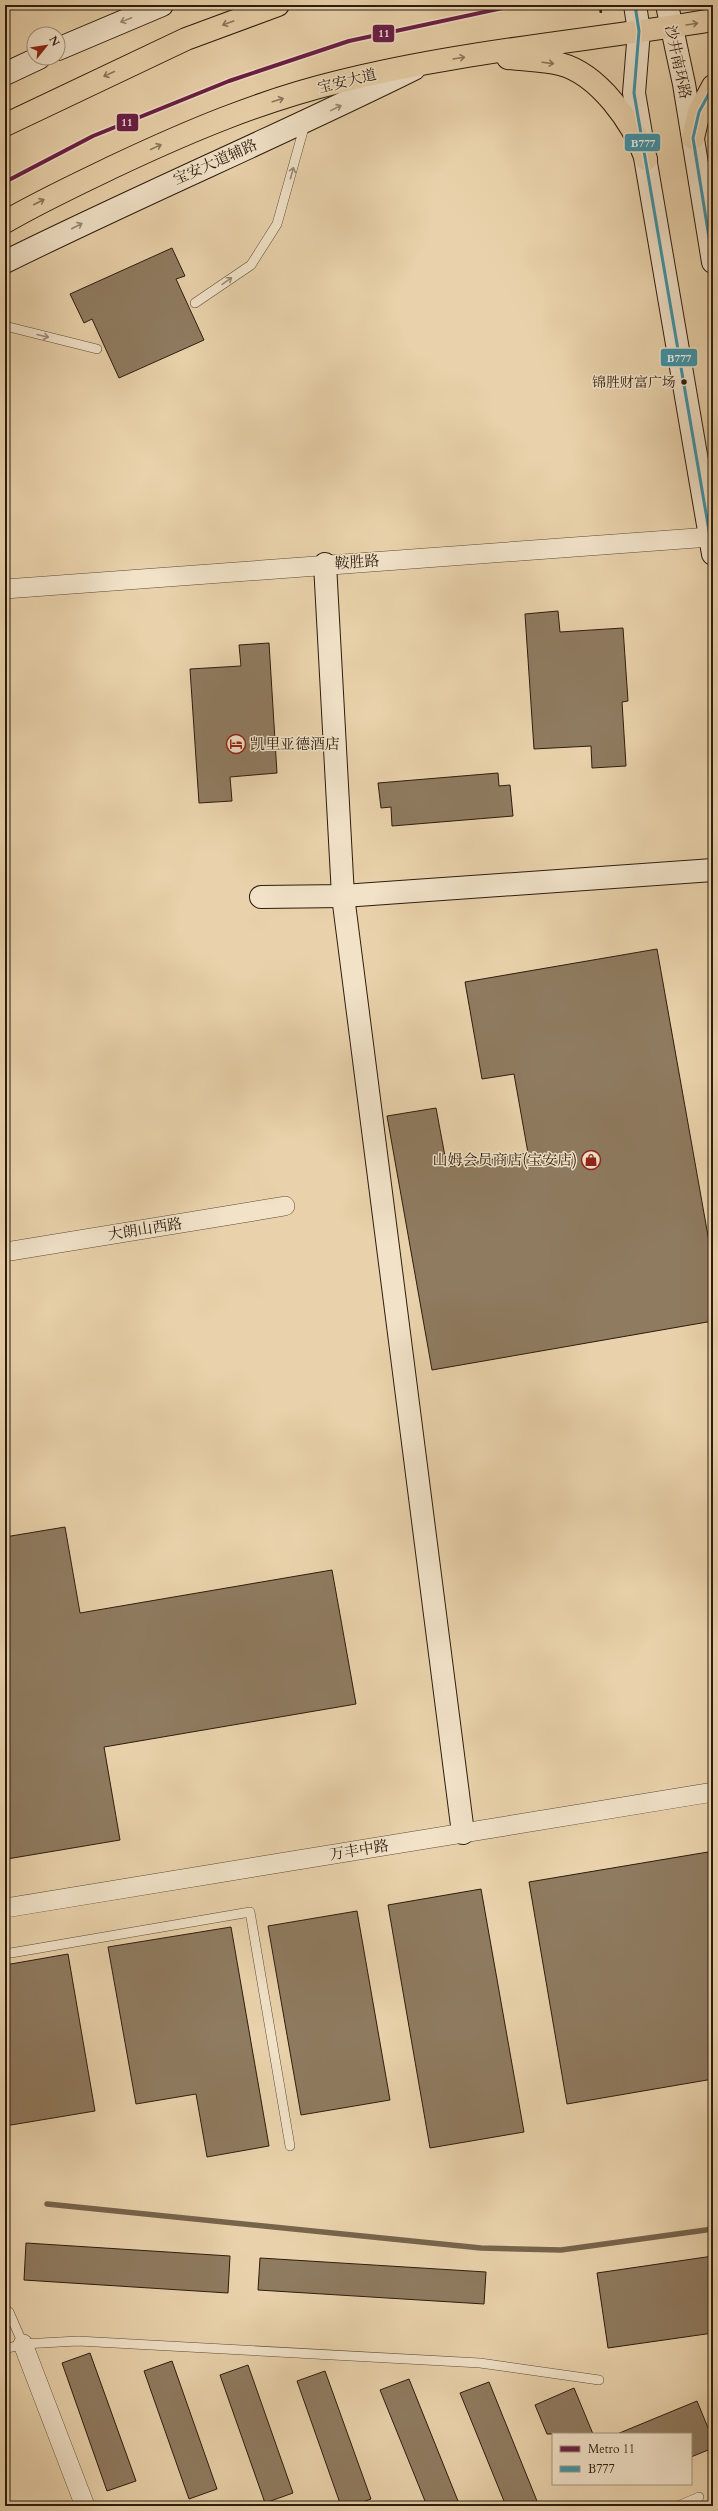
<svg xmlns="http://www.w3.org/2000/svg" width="718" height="2511" viewBox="0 0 718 2511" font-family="Cardo,'Noto Serif SC',serif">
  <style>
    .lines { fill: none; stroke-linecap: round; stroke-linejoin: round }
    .stream { stroke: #77644c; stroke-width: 5.5 }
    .building { fill: #8f7b60; stroke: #2d1c0e }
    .lane-casing { stroke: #5c4a35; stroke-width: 10 }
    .street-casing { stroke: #5c4a35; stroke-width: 20 }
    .secondary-casing { stroke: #2d1c0e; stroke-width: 24 }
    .primary-casing { stroke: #2d1c0e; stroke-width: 24 }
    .path { stroke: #2d1c0e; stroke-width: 2.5; stroke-dasharray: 3 2; stroke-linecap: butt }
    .lane { stroke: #f1e2c8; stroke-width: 9 }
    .street { stroke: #f1e2c8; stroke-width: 19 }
    .secondary { stroke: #f1e2c8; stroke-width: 22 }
    .primary { stroke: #e9d2ab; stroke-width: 22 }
    .bus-1-casing { stroke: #f1e2c8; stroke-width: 6 }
    .bus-1 { stroke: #3d94ab; stroke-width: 3 }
    .metro-1-casing { stroke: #f1e2c8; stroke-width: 7 }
    .metro-1 { stroke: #6a1d44; stroke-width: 4 }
    .oneway { stroke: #998974 }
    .oneway2 { stroke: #8b775c }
    .bus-dot { fill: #2d1c0e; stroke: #f1e2c8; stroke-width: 1.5 }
    .labels { text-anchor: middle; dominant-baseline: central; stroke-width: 3; stroke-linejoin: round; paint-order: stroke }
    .bus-label { font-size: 14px; fill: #2d1c0e; stroke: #f1e2c8; text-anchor: end }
    .street-label { font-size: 15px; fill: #2d1c0e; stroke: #f1e2c8 }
    .poi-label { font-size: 15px; fill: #2d1c0e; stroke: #f1e2c8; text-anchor: start }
    .line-badge { stroke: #f1e2c8; stroke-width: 1.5 }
    .badge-label { font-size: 11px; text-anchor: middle; font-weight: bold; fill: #fff }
  </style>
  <rect width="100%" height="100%" fill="#e9d2ab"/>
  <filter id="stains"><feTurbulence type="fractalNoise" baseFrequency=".005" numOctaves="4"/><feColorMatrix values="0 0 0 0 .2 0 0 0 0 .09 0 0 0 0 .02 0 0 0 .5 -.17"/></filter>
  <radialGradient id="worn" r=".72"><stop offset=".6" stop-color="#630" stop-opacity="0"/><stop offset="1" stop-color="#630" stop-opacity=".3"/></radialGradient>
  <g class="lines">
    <path class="stream" d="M47,2204L481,2248L561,2250L713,2229"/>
  </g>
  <g class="building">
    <path d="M172,248L185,276L176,279L204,340L119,378L92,319L84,323L70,294Z"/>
    <path d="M558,611L560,632L623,628L628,701L622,702L626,766L592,768L591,746L534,749L525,614Z"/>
    <path d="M269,643L277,773L230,777L232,801L199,803L190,669L241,666L239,645Z"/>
    <path d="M498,773L499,786L510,785L513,816L392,826L391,807L381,808L378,783Z"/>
    <path d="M657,949L713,1264V1321L432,1370L387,1116L436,1108L447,1167L528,1153L514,1074L482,1079L465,982Z"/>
    <path d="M65,1527L80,1613L332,1570L356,1704L104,1747L120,1840L7,1859L5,1847V1537Z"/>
    <path d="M708,1852L713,1879V2079L567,2104L529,1882Z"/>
    <path d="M481,1889L524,2132L430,2148L388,1905Z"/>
    <path d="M357,1911L390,2100L301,2115L268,1926Z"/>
    <path d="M231,1927L269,2146L207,2157L196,2094L136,2104L108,1947Z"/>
    <path d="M68,1954L95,2111L5,2126V1965Z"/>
    <path d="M26,2243L230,2256L228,2293L24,2280Z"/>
    <path d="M713,2256V2333L608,2348L597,2273Z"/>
    <path d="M260,2258L486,2272L484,2304L258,2290Z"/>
    <path d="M90,2353L136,2481L107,2491L62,2363Z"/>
    <path d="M172,2361L217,2489L189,2499L144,2371Z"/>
    <path d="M248,2365L293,2493L265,2503L220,2375Z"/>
    <path d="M325,2371L371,2499L351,2506H341L297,2381Z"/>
    <path d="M409,2379L460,2506H427L380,2390Z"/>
    <path d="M489,2382L539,2506H506L460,2393Z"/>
    <path d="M574,2388L593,2434H547L535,2405Z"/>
    <path d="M697,2401L713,2440V2448L691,2457V2434H617Z"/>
  </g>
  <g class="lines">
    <g class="lane-casing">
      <g id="lane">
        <path d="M195,303L251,265L277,224L305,124"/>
        <path d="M5,326L97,349"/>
        <path d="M5,1954L250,1912L290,2146"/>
        <path d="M5,2309L9,2312L23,2344"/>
        <path d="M5,2349L23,2344L78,2341L480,2363L599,2380"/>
        <path d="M678,2506L699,2497"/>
      </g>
    </g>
    <g class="street-casing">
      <g id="street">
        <path d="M5,589L710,537"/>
        <path d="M5,1252L285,1206"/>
        <path d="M5,1908L713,1792"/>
        <path d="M23,2344L85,2506"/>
      </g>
    </g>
    <g class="secondary-casing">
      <g id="secondary">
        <path d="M635,5L639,31L634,93L713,554"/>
        <path d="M667,5L684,84L713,262"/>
        <path d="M58,49L162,5"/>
        <path d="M5,74L39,58"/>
        <path d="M5,262C140,195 279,136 414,69"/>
        <path d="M325,564L343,896L463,1833"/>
        <path d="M261,897L343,896L713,870"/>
      </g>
    </g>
    <g class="primary-casing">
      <g id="primary">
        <path d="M508,58C525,60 544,60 560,64C599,74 633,123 646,159"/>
        <path d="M5,125L186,39L278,5"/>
        <path d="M693,138L699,112L713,86"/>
        <path d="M5,222C41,201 78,184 115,166C187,132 260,101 338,82C461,51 588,41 713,20"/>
      </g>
    </g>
    <path class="path" d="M600,5L601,14"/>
    <use href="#lane" class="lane"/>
    <use href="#street" class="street"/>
    <use href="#secondary" class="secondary"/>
    <use href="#primary" class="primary"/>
    <g class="bus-1-casing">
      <g id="bus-1">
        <path d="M635,5L639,31L634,93L713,554"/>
        <path d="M713,86L699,112L693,138L713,262"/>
      </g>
    </g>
    <use href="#bus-1" class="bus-1"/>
    <g class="metro-1-casing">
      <path id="metro-1" d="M5,182L93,136L229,81L349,41L517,5"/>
    </g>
    <use href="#metro-1" class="metro-1"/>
  </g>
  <defs><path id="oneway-shaft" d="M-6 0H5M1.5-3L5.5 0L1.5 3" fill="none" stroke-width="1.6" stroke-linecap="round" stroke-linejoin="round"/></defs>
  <g class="oneway">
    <use href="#oneway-shaft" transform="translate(126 20) rotate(158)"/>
    <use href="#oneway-shaft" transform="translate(336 108) rotate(-26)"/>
    <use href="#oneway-shaft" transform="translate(292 173) rotate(-74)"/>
    <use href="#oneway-shaft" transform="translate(77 226) rotate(-27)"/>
    <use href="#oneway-shaft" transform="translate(227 281) rotate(-35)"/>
    <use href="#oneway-shaft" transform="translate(43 336) rotate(14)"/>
  </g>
  <g class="oneway2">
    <use href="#oneway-shaft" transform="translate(228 23) rotate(160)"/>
    <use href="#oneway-shaft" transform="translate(692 24) rotate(-9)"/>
    <use href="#oneway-shaft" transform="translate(459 58) rotate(-9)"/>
    <use href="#oneway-shaft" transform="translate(548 63) rotate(7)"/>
    <use href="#oneway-shaft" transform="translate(109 74) rotate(155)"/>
    <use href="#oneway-shaft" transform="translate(278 100) rotate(-17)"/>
    <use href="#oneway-shaft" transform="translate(156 147) rotate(-25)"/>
    <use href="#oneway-shaft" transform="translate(39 202) rotate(-27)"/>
  </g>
  <defs>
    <g id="hotel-ring" transform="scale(1)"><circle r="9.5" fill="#f1e2c8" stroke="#8f2418" stroke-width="1.5"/><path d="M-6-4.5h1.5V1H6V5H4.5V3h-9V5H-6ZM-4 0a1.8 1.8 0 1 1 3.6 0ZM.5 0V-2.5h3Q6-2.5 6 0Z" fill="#8f2418"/></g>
    <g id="shop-ring" transform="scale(1)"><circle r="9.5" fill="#f1e2c8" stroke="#8f2418" stroke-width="1.5"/><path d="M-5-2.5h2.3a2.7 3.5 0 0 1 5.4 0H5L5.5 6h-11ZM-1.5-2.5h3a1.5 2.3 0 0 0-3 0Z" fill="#8f2418"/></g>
  </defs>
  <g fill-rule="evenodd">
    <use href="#hotel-ring" x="236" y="744"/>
    <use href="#shop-ring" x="591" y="1160"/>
  </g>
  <circle class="bus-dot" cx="684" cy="382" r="3.5"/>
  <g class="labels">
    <g class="bus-label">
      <text x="676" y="382">锦胜财富广场</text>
    </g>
    <g class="street-label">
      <text transform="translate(678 62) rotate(78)">沙井南环路</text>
      <text transform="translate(347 81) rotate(-14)">宝安大道</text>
      <text transform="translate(215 162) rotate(-24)">宝安大道辅路</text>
      <text transform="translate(357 562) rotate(-4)">鞍胜路</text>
      <text transform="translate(145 1229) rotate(-9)">大朗山西路</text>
      <text transform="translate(359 1850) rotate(-9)">万丰中路</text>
    </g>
    <g class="poi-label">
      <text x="250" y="744">凯里亚德酒店</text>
      <text x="577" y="1160" text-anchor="end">山姆会员商店(宝安店)</text>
    </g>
  </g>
  <g class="line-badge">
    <rect x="372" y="24" width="23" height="19" rx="4" fill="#6a1d44"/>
    <rect x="116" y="113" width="23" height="19" rx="4" fill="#6a1d44"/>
    <rect x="624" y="133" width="37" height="19" rx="4" fill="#3d94ab"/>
    <rect x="660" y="348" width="38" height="19" rx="4" fill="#3d94ab"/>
  </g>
  <g class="badge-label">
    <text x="384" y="37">11</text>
    <text x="127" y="126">11</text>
    <text x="643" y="147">B777</text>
    <text x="679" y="362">B777</text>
  </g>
  <rect width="718" height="2511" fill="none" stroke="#e9d2ab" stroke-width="20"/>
  <rect x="6" y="6" width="706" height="2499" fill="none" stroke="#2d1c0e" stroke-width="2"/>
  <rect x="10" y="10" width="698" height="2491" fill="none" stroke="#2d1c0e"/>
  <rect x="552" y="2433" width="140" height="52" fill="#f1e2c8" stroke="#a3937e"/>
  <rect x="560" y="2446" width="20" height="6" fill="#6a1d44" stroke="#a3937e"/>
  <text x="588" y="2453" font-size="12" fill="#2d1c0e">Metro 11</text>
  <rect x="560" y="2466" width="20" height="6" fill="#3d94ab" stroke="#a3937e"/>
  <text x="588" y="2473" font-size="12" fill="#2d1c0e">B777</text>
  <g transform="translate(46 46) rotate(60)"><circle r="19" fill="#f1e2c8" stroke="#a3937e"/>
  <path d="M0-3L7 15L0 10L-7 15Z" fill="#8f2418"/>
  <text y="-6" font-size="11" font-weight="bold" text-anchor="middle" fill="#2d1c0e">N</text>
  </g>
  <rect width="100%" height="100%" filter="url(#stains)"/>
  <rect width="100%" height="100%" fill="url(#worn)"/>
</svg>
